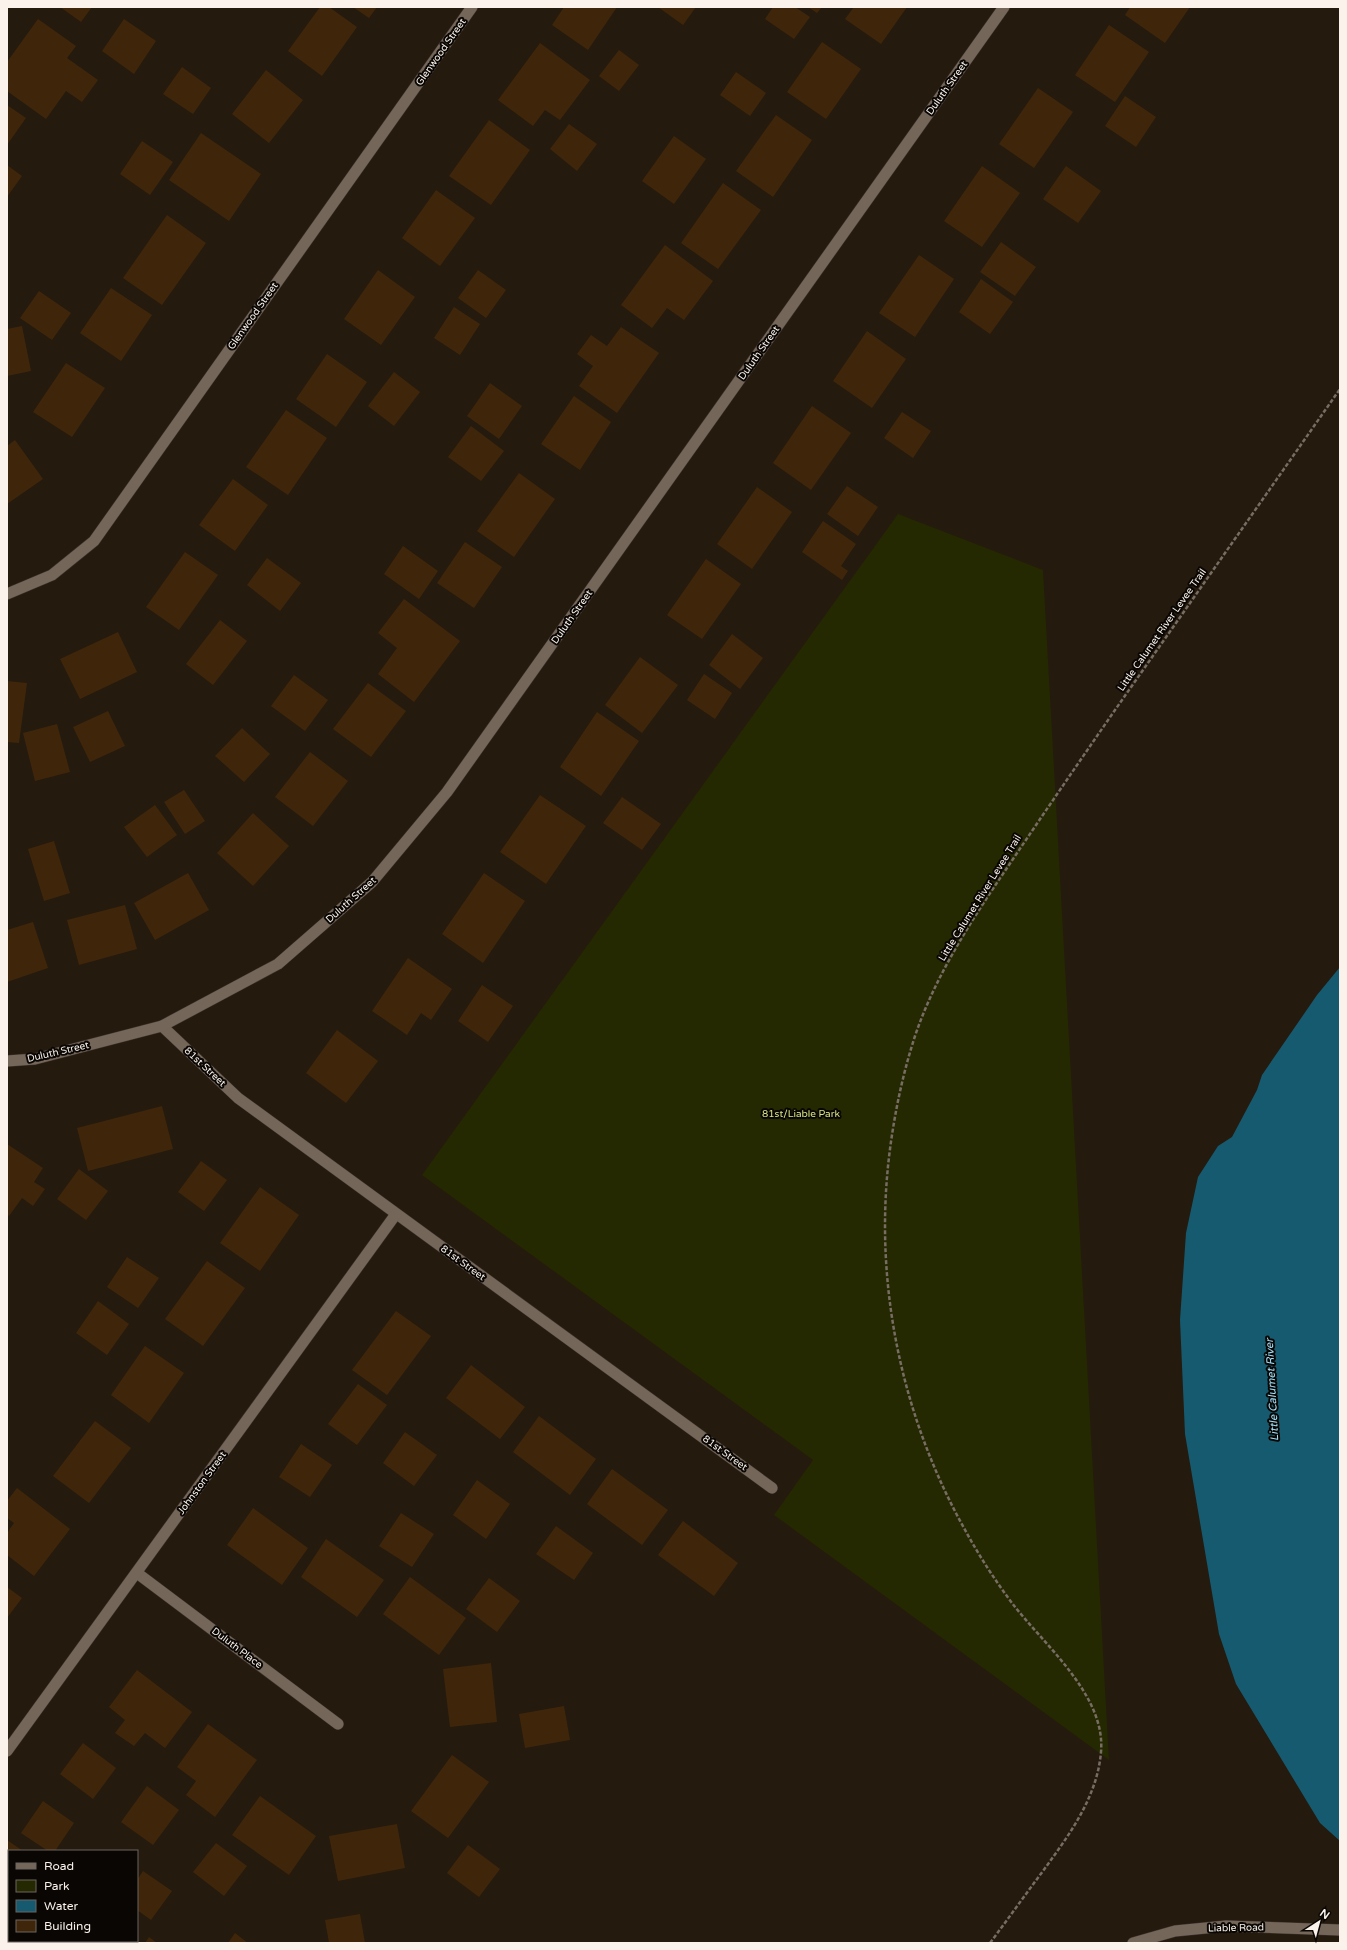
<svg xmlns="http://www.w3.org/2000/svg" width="1347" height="1950" viewBox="0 0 1347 1950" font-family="'Varela Round',sans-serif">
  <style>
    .green { fill: #242901 }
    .water { fill: #165a70 }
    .building { fill: #3f260a }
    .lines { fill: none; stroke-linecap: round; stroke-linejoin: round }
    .minor-casing { stroke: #3d342f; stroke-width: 12 }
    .path { stroke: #776d63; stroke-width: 2.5; stroke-dasharray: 4 2; stroke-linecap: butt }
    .minor { stroke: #746659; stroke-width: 11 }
    .labels { text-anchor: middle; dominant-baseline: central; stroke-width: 4; stroke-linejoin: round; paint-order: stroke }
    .street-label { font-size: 10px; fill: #faf2eb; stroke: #0a0603 }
    .park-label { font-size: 10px; fill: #d5e483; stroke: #0a0603 }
    .water-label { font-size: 11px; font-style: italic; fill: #a2e2fc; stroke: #0a0603 }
  </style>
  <rect width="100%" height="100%" fill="#251a0e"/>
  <path class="green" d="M898,514L1043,570L1109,1760L774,1515L813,1460L422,1175Z"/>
  <path class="water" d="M1340,967V1841L1320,1823L1236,1684L1219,1634L1185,1434L1180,1320L1186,1233L1198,1177L1218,1146L1232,1137L1257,1090L1262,1075L1317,995Z"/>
  <g class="building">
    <path d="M60,7H92L81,22Z"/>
    <path d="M320,7H329L357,27L322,76L288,51Z"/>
    <path d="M353,7H377L369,18Z"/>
    <path d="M564,7H617L588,50L552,25Z"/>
    <path d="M658,7H696L683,25Z"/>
    <path d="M773,7H795L810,17L794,39L765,19Z"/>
    <path d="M808,7H822L817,13Z"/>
    <path d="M854,7H907L881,44L845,19Z"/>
    <path d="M1130,7H1190L1165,43L1125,15Z"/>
    <path d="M38,19L76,46L67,58L98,80L82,102L66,91L46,119L7,91V62Z"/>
    <path d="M124,19L156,41L134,74L102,51Z"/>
    <path d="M1109,25L1149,52L1115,102L1075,75Z"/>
    <path d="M822,42L861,69L826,119L787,92Z"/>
    <path d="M540,43L590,80L560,120L545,110L533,126L498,100Z"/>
    <path d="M619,50L639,65L619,91L599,76Z"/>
    <path d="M182,67L211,88L193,114L163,94Z"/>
    <path d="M266,70L303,100L269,143L232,114Z"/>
    <path d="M736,72L766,93L750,116L720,95Z"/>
    <path d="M1038,88L1073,112L1034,168L999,144Z"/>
    <path d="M1125,96L1156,117L1136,147L1105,126Z"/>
    <path d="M7,105L26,118L7,145Z"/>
    <path d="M776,115L812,140L773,197L736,171Z"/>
    <path d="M489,120L530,150L491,205L449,176Z"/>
    <path d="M569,124L597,144L577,171L550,149Z"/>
    <path d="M201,133L261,174L229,221L169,180Z"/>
    <path d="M674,136L706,159L674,204L642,181Z"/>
    <path d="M142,141L173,162L150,195L120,174Z"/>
    <path d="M7,165L22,176L7,197Z"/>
    <path d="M982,166L1020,193L982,247L944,221Z"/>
    <path d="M1066,166L1101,191L1078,223L1043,199Z"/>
    <path d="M723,183L761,210L718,269L681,243Z"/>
    <path d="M436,190L475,218L440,266L402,238Z"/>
    <path d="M167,215L206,243L162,305L123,278Z"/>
    <path d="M1001,242L1036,267L1015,296L980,272Z"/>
    <path d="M665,245L713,281L684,320L667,308L652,328L621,305Z"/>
    <path d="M919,255L954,279L915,337L879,313Z"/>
    <path d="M378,270L415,297L381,345L344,319Z"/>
    <path d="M478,270L506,290L486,318L458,298Z"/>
    <path d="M981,279L1013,302L990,334L959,312Z"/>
    <path d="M111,288L152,315L121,361L80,333Z"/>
    <path d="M39,291L71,313L52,340L20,318Z"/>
    <path d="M454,307L480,324L460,355L434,338Z"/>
    <path d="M22,326L31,371L7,376V329Z"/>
    <path d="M621,327L659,353L617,413L579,386L593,366L577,354L591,335L607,346Z"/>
    <path d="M867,331L906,359L872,408L833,381Z"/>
    <path d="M327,354L367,382L336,427L296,399Z"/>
    <path d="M66,363L105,388L72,437L33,412Z"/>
    <path d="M394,372L420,392L394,426L368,406Z"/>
    <path d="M490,383L522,406L499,439L467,416Z"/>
    <path d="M574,396L611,422L580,470L541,444Z"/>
    <path d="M812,406L851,433L811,490L773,463Z"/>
    <path d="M286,410L327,438L288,495L246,467Z"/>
    <path d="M902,412L931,431L913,458L884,438Z"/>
    <path d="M471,426L504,451L481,481L448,457Z"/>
    <path d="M15,440L43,479L7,504V446Z"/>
    <path d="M519,473L555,499L514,557L477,531Z"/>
    <path d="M233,479L268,505L235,551L199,525Z"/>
    <path d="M847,486L878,507L858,536L827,514Z"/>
    <path d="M757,487L792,512L752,569L717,544Z"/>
    <path d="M823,521L856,544L841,566L848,571L842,580L802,552Z"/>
    <path d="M465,542L502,567L474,608L437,583Z"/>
    <path d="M403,546L438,571L419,599L384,574Z"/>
    <path d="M185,552L218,575L179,630L146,607Z"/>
    <path d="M267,558L301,583L280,611L247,585Z"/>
    <path d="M706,559L741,584L702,639L667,615Z"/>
    <path d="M404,599L460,641L414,702L378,674L397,648L378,633Z"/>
    <path d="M220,620L247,641L213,685L186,664Z"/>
    <path d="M118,632L137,672L80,699L60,659Z"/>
    <path d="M732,634L763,658L740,689L709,665Z"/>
    <path d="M640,657L678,685L642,733L605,705Z"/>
    <path d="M704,674L732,693L715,719L687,700Z"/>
    <path d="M294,675L328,700L305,731L271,706Z"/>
    <path d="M7,681L27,683L19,743L7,742Z"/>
    <path d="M368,683L406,711L371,757L333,729Z"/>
    <path d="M108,711L125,746L90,762L73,727Z"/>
    <path d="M597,712L639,741L601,796L560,767Z"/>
    <path d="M57,724L70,772L35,781L23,733Z"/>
    <path d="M242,728L270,754L244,782L215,756Z"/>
    <path d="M310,752L348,781L313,826L275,797Z"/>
    <path d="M184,790L205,821L185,834L164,802Z"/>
    <path d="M540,795L586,826L546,884L500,852Z"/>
    <path d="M622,797L661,824L642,850L603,823Z"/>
    <path d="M155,805L177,835L147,857L124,827Z"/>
    <path d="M253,813L289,846L253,886L217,853Z"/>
    <path d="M54,841L70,893L44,901L28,849Z"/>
    <path d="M188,873L209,910L155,940L134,903Z"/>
    <path d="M484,873L525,901L483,963L442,934Z"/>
    <path d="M125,905L137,949L79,965L67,920Z"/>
    <path d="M33,922L48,968L7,982V930Z"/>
    <path d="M408,958L452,989L431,1020L421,1013L407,1035L372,1011Z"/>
    <path d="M482,985L513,1006L488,1042L458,1021Z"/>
    <path d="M337,1030L378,1061L346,1103L306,1073Z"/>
    <path d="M162,1106L173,1149L88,1171L77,1128Z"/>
    <path d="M7,1144L43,1168L34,1182L45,1189L33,1206L22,1198L9,1216L7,1214Z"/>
    <path d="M201,1161L227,1180L204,1211L178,1192Z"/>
    <path d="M79,1169L108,1191L86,1220L57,1199Z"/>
    <path d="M260,1187L299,1215L260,1271L220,1243Z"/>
    <path d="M127,1257L159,1278L138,1308L107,1287Z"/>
    <path d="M207,1261L245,1288L203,1346L165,1319Z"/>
    <path d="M98,1301L129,1324L107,1355L76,1333Z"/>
    <path d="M396,1311L431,1336L387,1395L352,1370Z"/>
    <path d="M145,1346L184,1373L149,1423L111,1395Z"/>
    <path d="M471,1365L525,1407L500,1439L446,1398Z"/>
    <path d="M358,1384L387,1405L357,1445L328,1424Z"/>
    <path d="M539,1416L596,1459L570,1495L513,1452Z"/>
    <path d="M95,1421L131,1448L89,1503L53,1476Z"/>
    <path d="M405,1432L437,1455L414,1486L383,1463Z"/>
    <path d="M301,1444L332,1465L310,1497L279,1477Z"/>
    <path d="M612,1469L668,1510L642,1545L587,1504Z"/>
    <path d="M477,1480L510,1504L486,1539L453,1515Z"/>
    <path d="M17,1488L70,1529L34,1576L7,1555V1533L14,1523L7,1518V1501Z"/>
    <path d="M253,1508L308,1548L282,1585L227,1545Z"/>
    <path d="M401,1513L434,1534L412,1567L379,1546Z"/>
    <path d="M683,1521L738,1563L714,1596L658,1555Z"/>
    <path d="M556,1526L593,1553L574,1580L536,1554Z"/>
    <path d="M326,1539L384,1580L357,1617L301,1577Z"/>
    <path d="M410,1577L466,1618L439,1655L383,1614Z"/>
    <path d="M489,1578L520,1601L497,1632L466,1609Z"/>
    <path d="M7,1587L22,1598L7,1618Z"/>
    <path d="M491,1663L497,1722L450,1727L443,1669Z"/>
    <path d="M137,1670L192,1712L165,1748L145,1733L134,1746L115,1733L125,1720L109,1707Z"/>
    <path d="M564,1706L570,1740L525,1748L519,1714Z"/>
    <path d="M208,1724L257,1760L215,1817L186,1795L196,1781L177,1767Z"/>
    <path d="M83,1743L116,1768L93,1799L60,1774Z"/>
    <path d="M452,1755L489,1782L448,1838L411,1811Z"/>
    <path d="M147,1786L179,1810L153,1845L121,1822Z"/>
    <path d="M260,1796L316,1836L289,1875L232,1835Z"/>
    <path d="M43,1801L74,1823L55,1851H48L21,1833Z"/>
    <path d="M397,1824L405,1868L338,1881L329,1836Z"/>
    <path d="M7,1840L23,1851H9V1917L7,1920Z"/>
    <path d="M216,1843L247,1866L224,1896L193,1872Z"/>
    <path d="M468,1845L500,1869L479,1897L447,1873Z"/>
    <path d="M143,1871L172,1891L151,1920L137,1910V1880Z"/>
    <path d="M360,1914L365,1943H329L325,1920Z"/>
    <path d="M235,1933L248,1943H228Z"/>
    <path d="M149,1937L157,1943H145Z"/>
    <path d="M51,1941H122L121,1943H54Z"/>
  </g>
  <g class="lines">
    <g class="minor-casing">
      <g id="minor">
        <path d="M7,594L52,575L94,541L472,7"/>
        <path d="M162,1026L238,1098L772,1488"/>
        <path d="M7,1061L35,1059L162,1026L278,964L372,882L447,792L1004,7"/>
        <path d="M137,1573L338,1724"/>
        <path d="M7,1751L396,1214"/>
        <path d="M1133,1943L1175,1931L1226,1926L1340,1930"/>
      </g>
    </g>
    <path class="path" d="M990,1943C1008,1919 1025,1895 1043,1871C1069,1835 1097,1798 1101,1752C1106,1695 1044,1645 1012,1603C994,1579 978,1554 964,1528C900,1413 873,1279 890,1149C895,1111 903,1073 915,1036C936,974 973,918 1009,865C1044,813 1079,762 1115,710C1190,603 1265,496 1340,389"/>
    <use href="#minor" class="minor"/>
  </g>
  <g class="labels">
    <g class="street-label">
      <text transform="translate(441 52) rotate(-55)">Glenwood Street</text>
      <text transform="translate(947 88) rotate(-55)">Duluth Street</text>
      <text transform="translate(253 316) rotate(-55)">Glenwood Street</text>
      <text transform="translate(759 353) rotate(-55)">Duluth Street</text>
      <text transform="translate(572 617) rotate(-55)">Duluth Street</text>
      <text transform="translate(1162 630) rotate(-55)">Little Calumet River Levee Trail</text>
      <text transform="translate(980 898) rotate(-58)">Little Calumet River Levee Trail</text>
      <text transform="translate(351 900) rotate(-42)">Duluth Street</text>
      <text transform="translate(58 1052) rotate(-13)">Duluth Street</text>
      <text transform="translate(205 1067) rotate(43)">81st Street</text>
      <text transform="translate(463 1263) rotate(36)">81st Street</text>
      <text transform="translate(725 1453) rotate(36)">81st Street</text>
      <text transform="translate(202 1483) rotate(-54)">Johnston Street</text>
      <text transform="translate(237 1648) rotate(37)">Duluth Place</text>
      <text transform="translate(1236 1928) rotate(-1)">Liable Road</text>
    </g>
    <g class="park-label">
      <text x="801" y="1114">81st/Liable Park</text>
    </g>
    <g class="water-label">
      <text transform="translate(1272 1390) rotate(-93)">Little Calumet River</text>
    </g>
  </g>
  <rect width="1347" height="1950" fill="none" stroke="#faf2eb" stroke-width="16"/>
  <rect x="8" y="1850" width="130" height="92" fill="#0a0603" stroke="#6a6460"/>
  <rect x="16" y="1863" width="20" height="6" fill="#746659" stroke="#6a6460"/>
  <text x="44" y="1870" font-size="12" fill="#faf2eb">Road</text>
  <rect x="16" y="1880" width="20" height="12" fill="#242901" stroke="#6a6460"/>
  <text x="44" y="1890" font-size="12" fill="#faf2eb">Park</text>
  <rect x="16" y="1900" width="20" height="12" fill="#165a70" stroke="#6a6460"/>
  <text x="44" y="1910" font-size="12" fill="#faf2eb">Water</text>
  <rect x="16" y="1920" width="20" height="12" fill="#3f260a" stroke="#6a6460"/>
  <text x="44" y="1930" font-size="12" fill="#faf2eb">Building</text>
  <g transform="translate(1319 1922) rotate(36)" stroke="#0a0603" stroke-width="3" paint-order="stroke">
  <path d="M0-3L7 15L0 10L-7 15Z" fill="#faf2eb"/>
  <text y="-6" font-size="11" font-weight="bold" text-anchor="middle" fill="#faf2eb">N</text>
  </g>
</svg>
